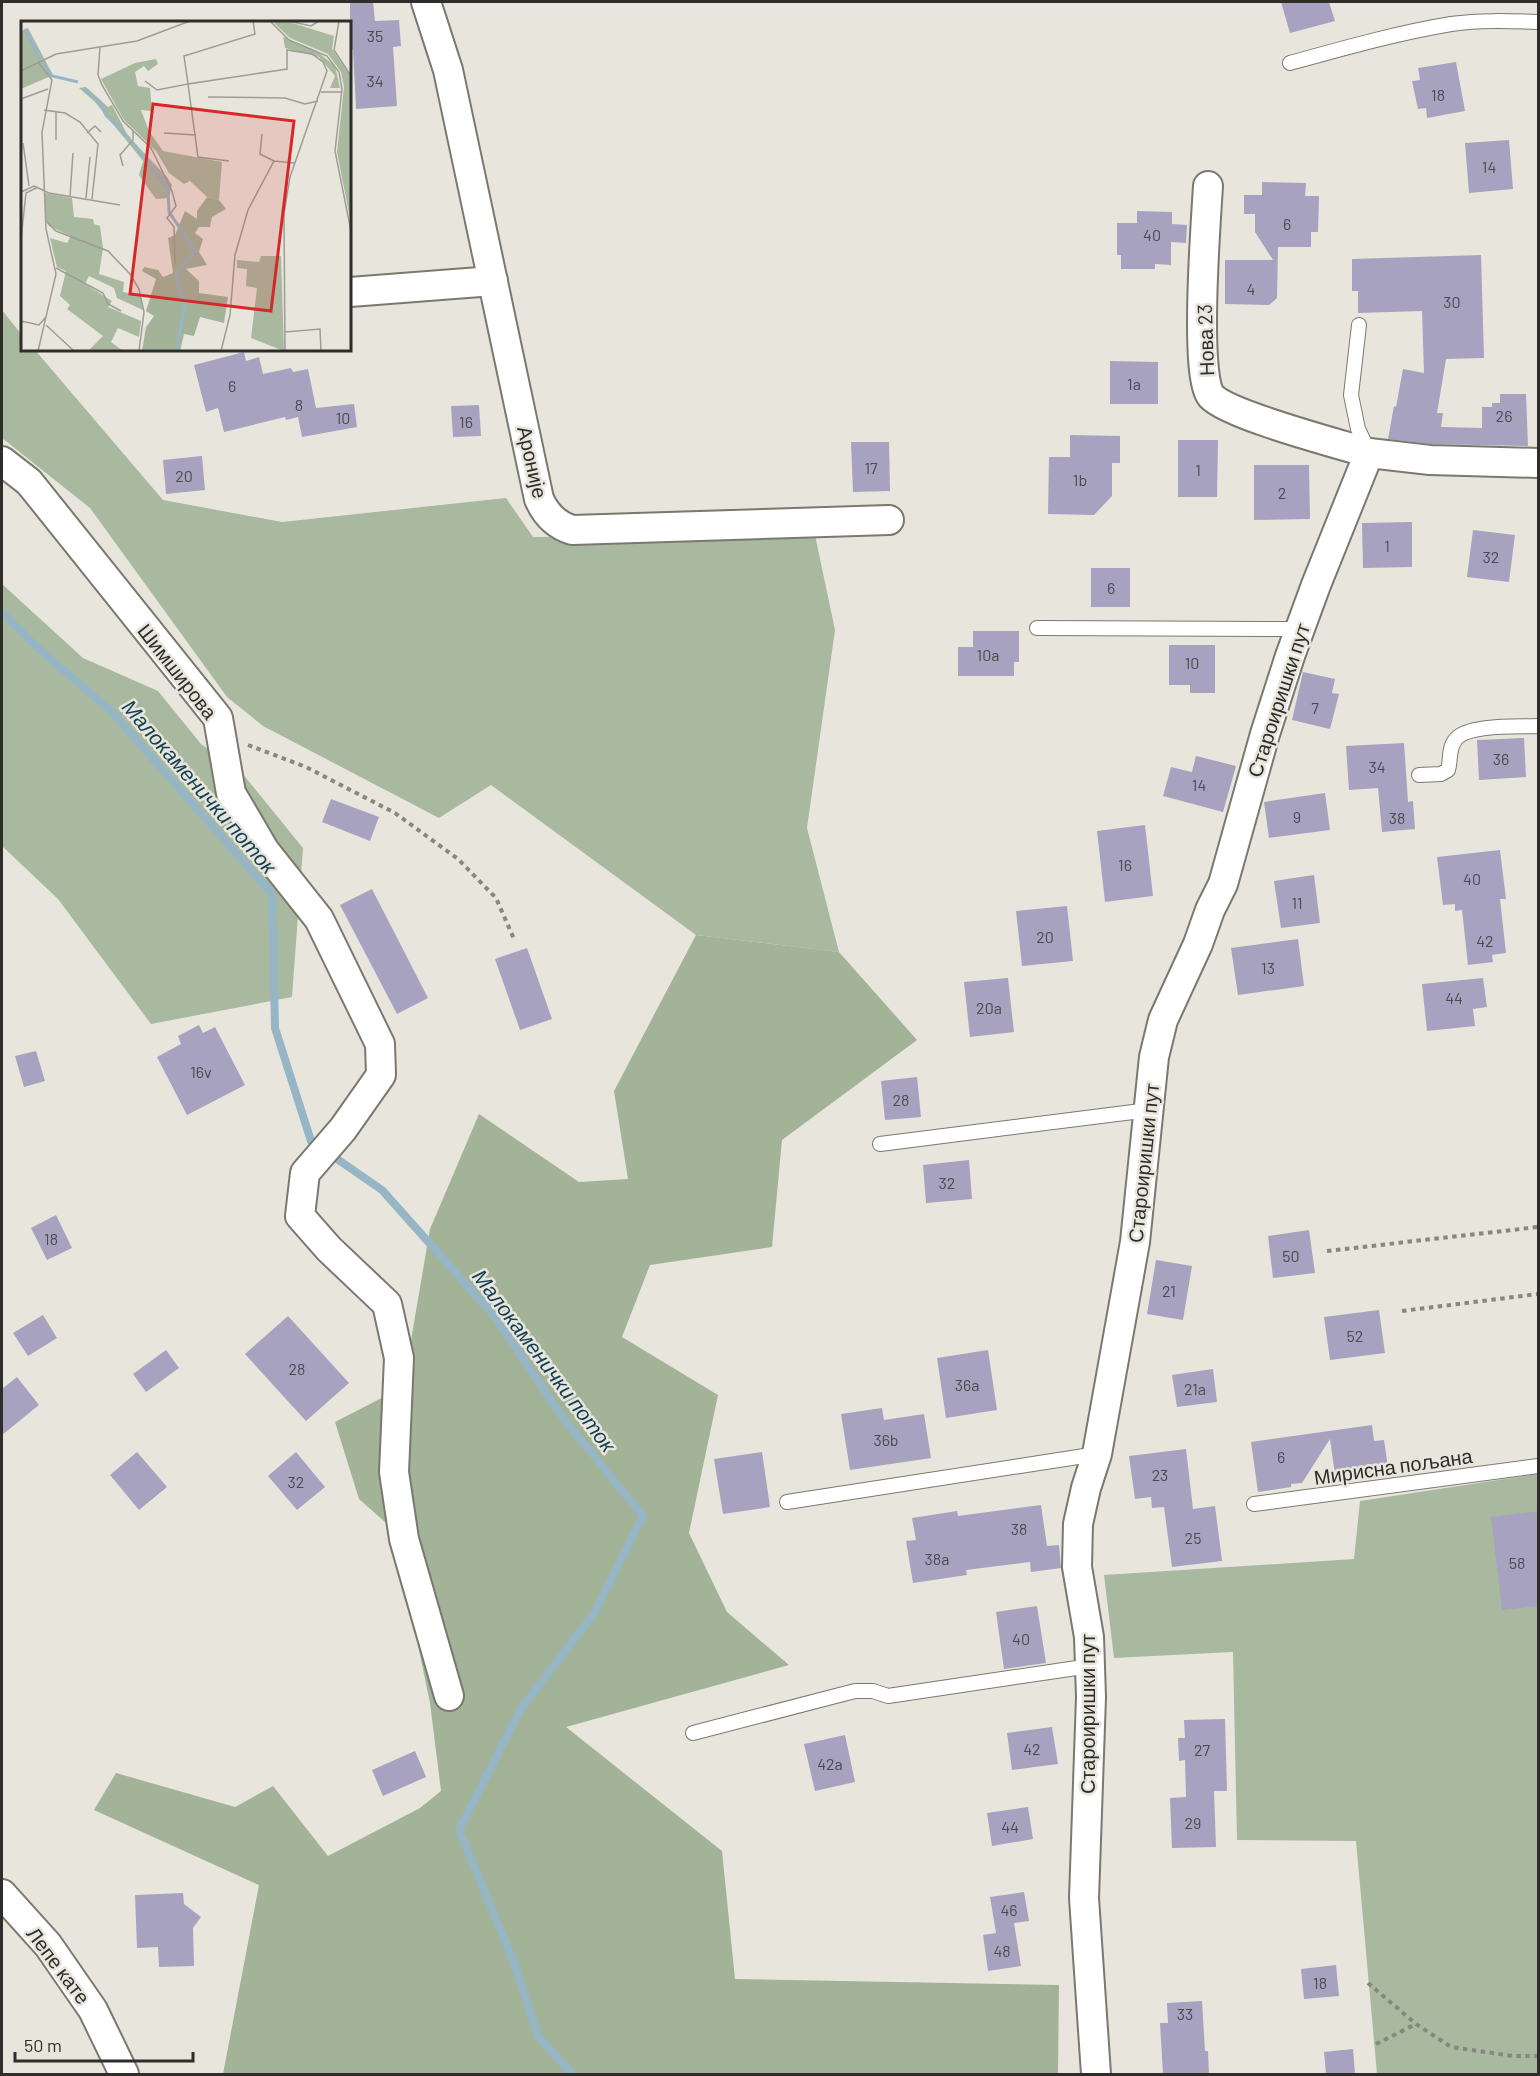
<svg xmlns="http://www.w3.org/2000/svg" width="1540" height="2076" viewBox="0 0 1540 2076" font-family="Barlow,sans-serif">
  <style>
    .green { fill: #a8b99f }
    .forest { fill: #a2b398 }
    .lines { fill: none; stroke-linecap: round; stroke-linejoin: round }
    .stream { stroke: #96b6c6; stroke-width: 8 }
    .building { fill: #a7a2bf }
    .lane-casing { stroke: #7a796f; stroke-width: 16 }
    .street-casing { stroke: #7a796f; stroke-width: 32 }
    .path { stroke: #87867f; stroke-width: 4; stroke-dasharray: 4.5 4.5; stroke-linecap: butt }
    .lane { stroke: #fff; stroke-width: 14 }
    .street { stroke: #fff; stroke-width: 28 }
    .labels { text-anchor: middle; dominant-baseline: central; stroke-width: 5; stroke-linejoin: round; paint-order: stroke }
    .number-label { font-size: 16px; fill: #4c4a4f }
    .street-label { font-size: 20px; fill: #2e2d2a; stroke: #e8e6dc }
    .water-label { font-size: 21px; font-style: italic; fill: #123f52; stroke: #e8e6dc }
    .inset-river { fill: none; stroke: #96b6c6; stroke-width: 3 }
    .inset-road { fill: none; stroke: #9e9c95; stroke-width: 1.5 }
    .view { fill: #d62828; fill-opacity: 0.15; stroke: #d62828; stroke-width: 3 }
    .inset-edge { fill: none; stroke: #2e2d2a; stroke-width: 3 }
  </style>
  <rect width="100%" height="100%" fill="#e8e6dc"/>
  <g class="green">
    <path d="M2,310L22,335V350H35L163,500L282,522L506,498L533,537L815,535L835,630L807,828L839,952L696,935L491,785L439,818L263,726L227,697L90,508L2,438Z"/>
    <path d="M2,584L83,658L158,691L201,744L242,773L303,848L292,997L151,1024L58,899L2,846Z"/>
    <path d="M1538,1474V2074H1377L1356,1841L1237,1840L1233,1652L1114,1658L1104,1575L1354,1559L1360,1501Z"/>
  </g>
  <path class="forest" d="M696,935L839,952L917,1040L782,1140L772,1247L650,1265L622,1337L718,1395L689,1533L727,1612L789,1665L566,1727L722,1851L735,1979L1059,1985L1058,2074H223L259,1885L94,1810L116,1773L235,1807L273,1786L328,1856L420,1808L441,1791L430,1703L394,1530L359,1499L335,1422L403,1387L430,1229L479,1114L579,1182L628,1179L614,1091Z"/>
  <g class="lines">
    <path class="stream" d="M2,612L38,648L111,711L272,894L275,1028L311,1141L382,1190L440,1255L495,1317L563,1418L643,1516L595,1612L520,1710L459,1830L513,1960L538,2036L572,2074"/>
  </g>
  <g class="building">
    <path d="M350,2H373L375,21L399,20L401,46L393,47L397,106L356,109L353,49L350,50Z"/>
    <path d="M1281,2H1329L1335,21L1290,33Z"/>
    <path d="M1456,62L1465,111L1427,118L1426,108L1418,109L1412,81L1420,80L1418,68Z"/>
    <path d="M1509,140L1513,189L1469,193L1465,143Z"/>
    <path d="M1262,182L1306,183L1305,196H1319L1318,232H1311V247H1278L1277,298L1269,305L1225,304V260H1273L1255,232V214H1244V195H1262Z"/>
    <path d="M1137,211L1172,212V224L1187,225L1186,243L1171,242V265L1155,264V269H1121V255H1117V223H1137Z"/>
    <path d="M1481,255L1484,358L1446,359L1437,413H1443L1441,427L1482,428V407H1492V403H1500V394H1526L1528,446L1431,444L1388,439L1394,406L1396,407L1403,369L1424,373L1422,311L1358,313V291H1352V259Z"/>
    <path d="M244,352L246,361L259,357L263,374L291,368L293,372L308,369L316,408L354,404L357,427L302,437L298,417L286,420L285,417L224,432L218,408L206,412L194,365Z"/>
    <path d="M1110,361L1158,362V404H1110Z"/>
    <path d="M479,405L481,436L453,437L451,406Z"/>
    <path d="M1070,435L1120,436V463H1112V496L1094,515L1048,514L1049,457H1070Z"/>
    <path d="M1178,440H1218L1217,497H1178Z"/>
    <path d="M851,442H889L890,491L853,492Z"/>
    <path d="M202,456L205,490L166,494L163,460Z"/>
    <path d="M1254,465H1309L1310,519L1254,520Z"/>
    <path d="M1412,522V567L1363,568L1362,523Z"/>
    <path d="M1473,530L1515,535L1509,582L1467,577Z"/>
    <rect x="1091" y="568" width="39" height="39"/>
    <path d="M973,631H1019V662H1014V676H958V647H973Z"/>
    <path d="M1169,645H1215V693H1190V685H1169Z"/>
    <path d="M1303,672L1335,679L1332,693L1339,694L1330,729L1292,720Z"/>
    <path d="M1524,738L1526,777L1479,780L1477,740Z"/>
    <path d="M1404,743L1408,802L1413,801L1415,829L1382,832L1378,788L1349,790L1346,746Z"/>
    <path d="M1196,756L1236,766L1223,812L1163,796L1171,767L1192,772Z"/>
    <path d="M1325,793L1330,830L1269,838L1264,802Z"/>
    <path d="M331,799L379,817L370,841L322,822Z"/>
    <path d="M1145,825L1153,896L1105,902L1097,831Z"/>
    <path d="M1500,850L1506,899H1500L1506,953L1492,955L1493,962L1468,965L1462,910L1455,911V904L1443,905L1437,857Z"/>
    <path d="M1314,875L1320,923L1281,928L1274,881Z"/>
    <path d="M372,889L428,998L397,1014L340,905Z"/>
    <path d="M1067,906L1073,961L1022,966L1016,911Z"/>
    <path d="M1298,939L1304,986L1238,995L1231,948Z"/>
    <path d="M527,948L552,1019L520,1030L495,959Z"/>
    <path d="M1008,978L1014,1032L970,1037L964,982Z"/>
    <path d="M1483,978L1487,1007L1473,1009L1475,1026L1427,1031L1422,984Z"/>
    <path d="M199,1025L203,1033L215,1027L245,1085L187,1115L157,1057L181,1044L178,1036Z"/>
    <path d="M36,1051L45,1081L24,1087L15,1056Z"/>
    <path d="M917,1077L921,1117L885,1120L881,1081Z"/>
    <path d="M969,1160L972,1199L926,1203L923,1165Z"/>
    <path d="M56,1215L72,1248L47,1260L31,1228Z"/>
    <path d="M1309,1230L1315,1273L1273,1278L1268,1236Z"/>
    <path d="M1156,1260L1192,1266L1183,1320L1147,1314Z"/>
    <path d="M1379,1310L1385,1353L1330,1360L1324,1317Z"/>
    <path d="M43,1315L57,1338L28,1356L13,1333Z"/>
    <path d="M288,1316L349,1383L306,1421L245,1354Z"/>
    <path d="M166,1350L179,1368L146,1392L133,1374Z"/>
    <path d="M988,1350L997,1410L946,1418L937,1358Z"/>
    <path d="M1213,1369L1217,1402L1177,1407L1172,1375Z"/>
    <path d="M17,1377L39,1405L2,1435V1389Z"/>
    <path d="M882,1408L884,1420L924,1414L931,1458L850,1470L841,1414Z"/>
    <path d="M1372,1425L1374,1441L1384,1440L1389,1474L1336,1482L1330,1439L1302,1483L1291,1484V1487L1258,1492L1251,1442Z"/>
    <path d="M1186,1449L1193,1509L1215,1506L1222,1561L1172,1567L1164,1507L1152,1508L1151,1497L1135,1499L1129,1456Z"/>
    <path d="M137,1452L167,1487L139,1510L110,1475Z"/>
    <path d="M296,1452L325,1487L297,1510L268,1476Z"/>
    <path d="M762,1452L770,1507L723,1514L714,1459Z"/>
    <path d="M1041,1505L1047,1546L1059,1545L1061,1568L1031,1572L1030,1562L966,1570L967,1575L913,1583L906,1541L916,1540L912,1518L957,1511L958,1516Z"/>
    <path d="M1539,1511V1606L1502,1610L1491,1517Z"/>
    <path d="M1037,1606L1046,1663L1004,1669L996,1612Z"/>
    <path d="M1225,1719L1227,1791H1214L1216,1847L1172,1848L1170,1798L1186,1797L1185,1760L1179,1761L1178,1738H1185L1184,1720Z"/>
    <path d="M1052,1727L1058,1764L1012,1770L1007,1733Z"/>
    <path d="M845,1735L855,1782L815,1791L804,1744Z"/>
    <path d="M415,1751L426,1777L383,1796L372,1770Z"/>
    <path d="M1028,1807L1033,1839L992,1846L987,1813Z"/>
    <path d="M1024,1892L1029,1921L1014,1923L1021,1966L988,1971L983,1935L996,1933L990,1897Z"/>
    <path d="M183,1893L184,1904L201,1917L193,1928L194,1966L159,1967L158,1947L137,1948L135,1895Z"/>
    <path d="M1336,1965L1339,1996L1304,1999L1301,1969Z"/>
    <path d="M1202,2001L1205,2051H1208L1209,2074H1163L1160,2023H1168L1167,2003Z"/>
    <path d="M1353,2049L1355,2074H1326L1324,2052Z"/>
  </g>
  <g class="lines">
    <g class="lane-casing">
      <g id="lane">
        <path d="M1290,63C1344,48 1397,33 1451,24C1480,20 1509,21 1538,22"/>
        <path d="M1359,325L1351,395L1358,429L1369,452"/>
        <path d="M1037,628L1300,629"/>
        <path d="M1419,775L1441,774L1448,770C1451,760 1448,748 1456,739C1469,724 1519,727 1538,726"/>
        <path d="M880,1144L1149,1110"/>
        <path d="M787,1502L1097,1454"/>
        <path d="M1254,1504L1538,1466"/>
        <path d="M693,1733L855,1691H873L888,1696L1090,1666"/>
      </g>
    </g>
    <g class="street-casing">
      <g id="street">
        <path d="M426,2L448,70L539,499C546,515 556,525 572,530L889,520"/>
        <path d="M1208,186C1206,219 1194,376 1211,396C1228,415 1339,444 1369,453"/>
        <path d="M350,292L493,281"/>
        <path d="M2,461L29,482L218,718L231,793L265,851L319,919L380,1044L381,1075L343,1129L305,1173L300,1216L329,1249L387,1304L399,1358L394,1472L404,1539L449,1696"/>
        <path d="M2,1894L48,1945L93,2010L124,2074"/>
        <path d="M1096,2074L1084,1898L1091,1697L1089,1637L1077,1567L1078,1524L1086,1488L1097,1454L1135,1242L1154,1057L1163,1020L1198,944L1210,910L1223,884L1265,734L1290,656L1316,585L1369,453L1430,460L1538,463"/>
      </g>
    </g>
    <g class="path">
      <path d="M248,745L306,767L395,813L458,859L496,898L514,939"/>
      <path d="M1327,1251L1538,1227"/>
      <path d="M1402,1311L1538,1294"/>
      <path d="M1368,1983L1416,2024L1451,2047L1513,2056H1538"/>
      <path d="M1376,2044L1416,2024"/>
    </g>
    <use href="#lane" class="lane"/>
    <use href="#street" class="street"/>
  </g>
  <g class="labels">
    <g class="number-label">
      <text x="375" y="35">35</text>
      <text x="375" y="80">34</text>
      <text x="1438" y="94">18</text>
      <text x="1489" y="166">14</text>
      <text x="1287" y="223">6</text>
      <text x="1152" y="234">40</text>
      <text x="1251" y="288">4</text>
      <text x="1452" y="301">30</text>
      <text x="1134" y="383">1a</text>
      <text x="232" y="385">6</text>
      <text x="299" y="404">8</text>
      <text x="1504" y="415">26</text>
      <text x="343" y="417">10</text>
      <text x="466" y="421">16</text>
      <text x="871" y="467">17</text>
      <text x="1198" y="469">1</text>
      <text x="184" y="475">20</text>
      <text x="1080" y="479">1b</text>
      <text x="1282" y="492">2</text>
      <text x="1387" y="545">1</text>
      <text x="1491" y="556">32</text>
      <text x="1111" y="587">6</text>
      <text x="988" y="654">10a</text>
      <text x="1192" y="662">10</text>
      <text x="1315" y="707">7</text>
      <text x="1501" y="758">36</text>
      <text x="1377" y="766">34</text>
      <text x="1199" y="784">14</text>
      <text x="1297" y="816">9</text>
      <text x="1397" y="817">38</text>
      <text x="1125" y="864">16</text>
      <text x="1472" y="878">40</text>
      <text x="1297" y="902">11</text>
      <text x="1045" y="936">20</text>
      <text x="1485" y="940">42</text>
      <text x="1268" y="967">13</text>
      <text x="1454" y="997">44</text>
      <text x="989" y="1007">20a</text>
      <text x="201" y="1071">16v</text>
      <text x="901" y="1099">28</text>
      <text x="947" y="1182">32</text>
      <text x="51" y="1238">18</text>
      <text x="1291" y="1255">50</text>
      <text x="1169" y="1290">21</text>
      <text x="1355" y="1335">52</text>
      <text x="297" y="1368">28</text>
      <text x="967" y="1384">36a</text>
      <text x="1195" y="1388">21a</text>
      <text x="886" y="1439">36b</text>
      <text x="1281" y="1456">6</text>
      <text x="1160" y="1474">23</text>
      <text x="296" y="1481">32</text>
      <text x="1019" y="1528">38</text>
      <text x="1193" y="1537">25</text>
      <text x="937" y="1558">38a</text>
      <text x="1517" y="1562">58</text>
      <text x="1021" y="1638">40</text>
      <text x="1032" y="1748">42</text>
      <text x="1202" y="1749">27</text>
      <text x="830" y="1763">42a</text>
      <text x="1193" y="1822">29</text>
      <text x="1010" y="1826">44</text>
      <text x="1009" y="1909">46</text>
      <text x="1002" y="1950">48</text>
      <text x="1320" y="1982">18</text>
      <text x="1185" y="2013">33</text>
    </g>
    <g class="street-label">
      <text transform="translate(1205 340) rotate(-92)">Нова 23</text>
      <text transform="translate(533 462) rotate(77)">Ароније</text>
      <text transform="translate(178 671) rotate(52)">Шимширова</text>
      <text transform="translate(1278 700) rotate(-72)">Староиришки пут</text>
      <text transform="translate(1143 1163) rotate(-84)">Староиришки пут</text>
      <text transform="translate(1393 1466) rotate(-8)">Мирисна пољана</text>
      <text transform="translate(1087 1714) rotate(-90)">Староиришки пут</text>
      <text transform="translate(59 1965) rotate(53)">Лепе кате</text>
    </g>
    <g class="water-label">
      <text transform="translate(200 786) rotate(49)">Малокаменички поток</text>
      <text transform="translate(545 1360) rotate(53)">Малокаменички поток</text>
    </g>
  </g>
  <g transform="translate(21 21)">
    <rect width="330" height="330" fill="#e8e6dc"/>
    <path d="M251,0H265L313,15L311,28L330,56V202L316,131L323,66L320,51L307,33L269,17ZM7,7L32,54L0,68V10ZM262,16L294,29L314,45L319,67H309L314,55L298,36L264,27ZM135,38L137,43L127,50L123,45L114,51L117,65L129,67L131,90L120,89L128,110L142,130L201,141L198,179L186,176L169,160L163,163L148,152L135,130L103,99L80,58L114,42ZM65,66L87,86L91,84L107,115L146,156L151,164L148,177L135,178L118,154L122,140L74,81L58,67ZM24,172L51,177L53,196L72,198L73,203L79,205L82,227L78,253L103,261L102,271L120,275L122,289L96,277L93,267L68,255L64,263L91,280L87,286L120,300L118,316L97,307L90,321L102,330H67L82,315L46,288L49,284L39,275L45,250L36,246L29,217L46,222L50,215L28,205L24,198ZM240,235H260L263,330L230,317L236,267L225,265L226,248L216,247V239L238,241Z" fill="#a8b99f"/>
    <path d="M186,176L198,179L205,188L191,196L189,206H178L174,212L182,218L178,231L186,244L165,248L178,260V272L207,276L203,302L179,296L173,315L163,313L159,330H121L125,306L133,295L125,290L135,258L121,250L123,246L137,249L142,256L152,252L147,217L154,214L164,190L176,198V190Z" fill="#a2b398"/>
    <path class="inset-river" d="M4,8L19,38M22,41L31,55L57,61M62,67L78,80L85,94L109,118M112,122L147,168L148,191L174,229L154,255L164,283L156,330"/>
    <path class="inset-road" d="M249,0L268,19L306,35L318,51L321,68L314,130L330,210M267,0L290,5L298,0M318,0L313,29L330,55M79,26L77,54L81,64L102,100L130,127L151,170L155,185L146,197L153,206L154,243M17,41L31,59L21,111L25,208L35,253L17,330M0,50L35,33L116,20L169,0M124,60L136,69L167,63L163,35L234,13L232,0M300,71H320M187,76L264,77L284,83L297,80M0,78L27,68M23,89L44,92L59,101L77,123L71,178M66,112L74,105L80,111M143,112L174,114M241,113L239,133L253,140M35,119V91M2,122L8,165M208,140L177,136L167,63L266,48V29L291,33L302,41L306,50L269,156L263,193L264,330M102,145L99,134L112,119V110M0,171L13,165L28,172L99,184M49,175L52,132M65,177L69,136M26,201L35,210L87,230L109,253L118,268L123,291L118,330M0,218L5,172L17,166M35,247L82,272L87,283L100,290M0,300L18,304L25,296M25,304L53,330M264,311L299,308L300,330M200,330L209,294L214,234L227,189L253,140L274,142"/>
    <path class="view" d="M132,83L273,100L250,290L109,273Z"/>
    <rect width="330" height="330" class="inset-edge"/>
  </g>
  <rect width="1540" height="2076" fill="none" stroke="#2e2d2a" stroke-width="6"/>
  <path d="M15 2052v9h178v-9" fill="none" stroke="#2e2d2a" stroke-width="3"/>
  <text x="24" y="2052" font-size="18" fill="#2e2d2a" stroke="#e8e6dc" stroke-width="4.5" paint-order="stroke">50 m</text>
</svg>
